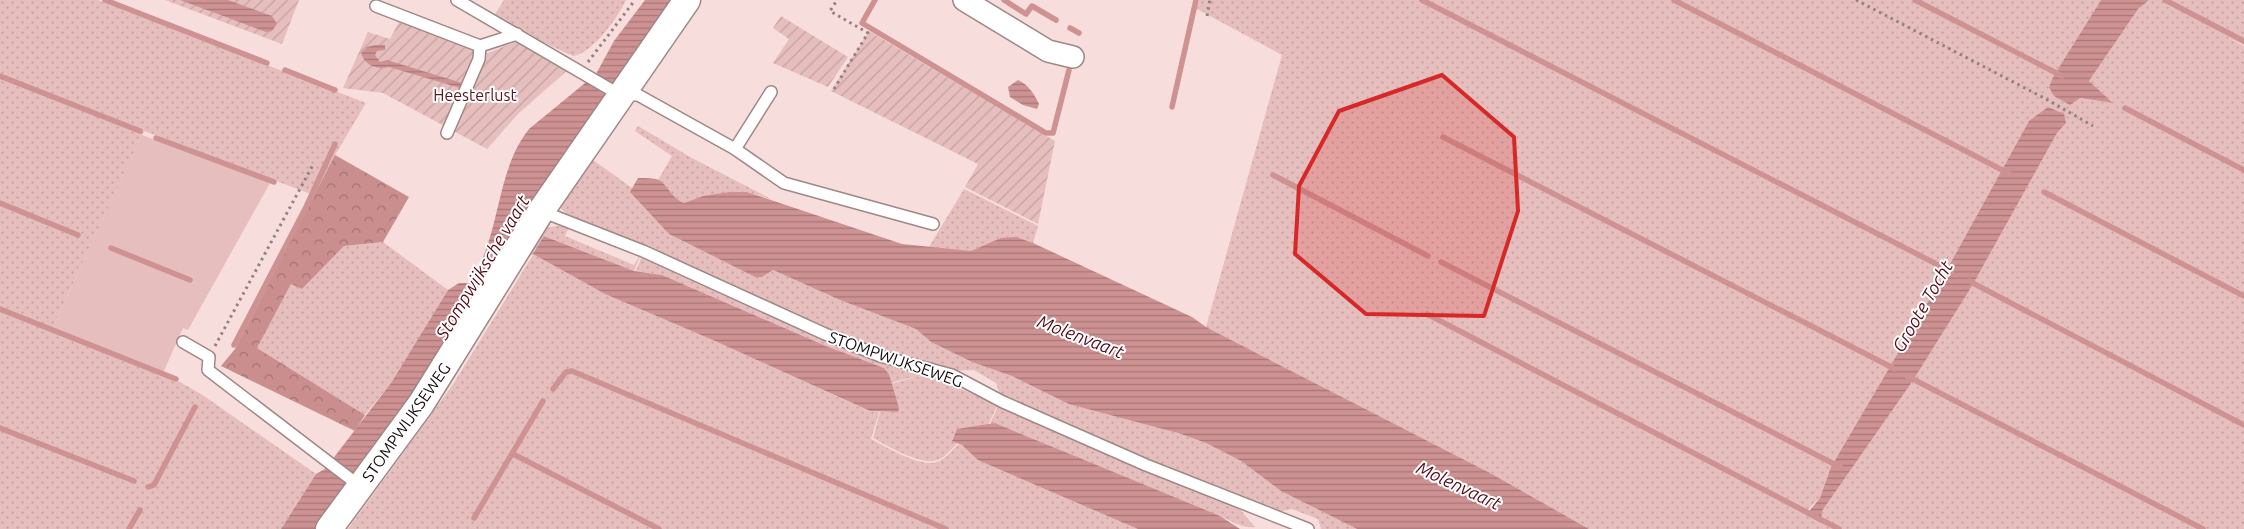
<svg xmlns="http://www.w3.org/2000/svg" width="2244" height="529" viewBox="0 0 2244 529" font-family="Ubuntu,sans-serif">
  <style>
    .grass { fill: url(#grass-dots); fill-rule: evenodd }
    .forest { fill: url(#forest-crowns) }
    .garden { fill: url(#garden-furrows) }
    .pitch { fill: #e5bebd }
    .water { fill: url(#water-rules) }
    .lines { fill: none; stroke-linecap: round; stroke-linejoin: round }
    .stream { stroke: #ce9293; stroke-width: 5.5 }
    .service-casing { stroke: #9f8786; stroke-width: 14 }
    .minor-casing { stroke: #9f8786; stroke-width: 24 }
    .tertiary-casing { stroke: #9f8786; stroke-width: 29 }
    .path { stroke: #938080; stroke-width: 3; stroke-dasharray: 2.5 4; stroke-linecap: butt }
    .service { stroke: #fff; stroke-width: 11 }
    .minor { stroke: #fff; stroke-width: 21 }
    .tertiary { stroke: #fff; stroke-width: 26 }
    .marked { fill: #d62828; fill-opacity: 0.2; stroke: #d62828; stroke-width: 4; stroke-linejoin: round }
    .labels { text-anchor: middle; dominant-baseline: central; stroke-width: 4; stroke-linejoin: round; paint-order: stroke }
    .park-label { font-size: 16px; fill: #5d151e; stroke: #fff }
    .street-label { font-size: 16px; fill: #160e0e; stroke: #fff }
    .water-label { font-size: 18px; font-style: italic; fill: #560d18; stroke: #fff }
  </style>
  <defs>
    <pattern id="grass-dots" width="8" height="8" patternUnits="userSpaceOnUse" patternTransform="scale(1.25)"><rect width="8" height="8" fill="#e5bebd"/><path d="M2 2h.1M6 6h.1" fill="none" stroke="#c4a2a1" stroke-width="1.8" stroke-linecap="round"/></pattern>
    <pattern id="forest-crowns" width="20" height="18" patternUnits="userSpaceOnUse" patternTransform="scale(1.25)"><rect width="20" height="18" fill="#ca8e8f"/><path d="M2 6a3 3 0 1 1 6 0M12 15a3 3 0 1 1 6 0" fill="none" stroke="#a37273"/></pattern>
    <pattern id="garden-furrows" width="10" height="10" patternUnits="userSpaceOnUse" patternTransform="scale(1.25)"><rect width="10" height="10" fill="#e5bebd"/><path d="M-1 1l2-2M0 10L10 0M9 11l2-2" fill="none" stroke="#c4a2a1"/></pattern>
    <pattern id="water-rules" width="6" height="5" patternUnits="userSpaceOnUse" patternTransform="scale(1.25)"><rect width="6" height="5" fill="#ce9293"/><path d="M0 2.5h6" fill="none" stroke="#a67676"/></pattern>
  </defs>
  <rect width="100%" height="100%" fill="#f8dddd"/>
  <g class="grass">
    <path d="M0,0H98L366,103L335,155L316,196L144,131L52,329L0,308Z"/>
    <path d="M504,0H626C618,17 593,53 573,56L504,24L494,16Z"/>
    <path d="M1199,0H2101L2053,77L2049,87L2080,98L2113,103L2089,81L2138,8L2149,0H2244V45L2224,36L2244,46V529H1589L1492,474L1206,327L1282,55L1197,9ZM2029,121L2066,123L2057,133L1972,286L1912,382L1822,511L1821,522L1806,515L1810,507L1820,498L1831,467L1945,273Z"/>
    <path d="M638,126L690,157L771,199L747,192L703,196L684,203L670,195L664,184L658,180L672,156L635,131Z"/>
    <path d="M589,157L632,188L669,234L755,277H762L773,270L840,300L916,329L931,342L972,362L1206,443L1241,461L1281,491L1357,529H1321L1318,519L1292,509L1275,513L1141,460L1008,400L1000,394L996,383L974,370L950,371L889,355L825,330L569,216L557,205Z"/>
    <path d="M964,189L1038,226L1033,243C999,231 1002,243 973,251C960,254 941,248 929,247Z"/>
    <path d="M562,225H570L565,236L634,265L641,254L634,271L545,236L533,254L605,294L715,341L869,411L879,412L871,439C887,447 924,471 941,460C948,456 953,449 959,444L1138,529H348L452,386L533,255H524L540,229Z"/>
    <path d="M383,242L448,290L391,383L365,415L257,348L291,284L302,289L344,246Z"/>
    <path d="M642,256L941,378C918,375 914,376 891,383L889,374L884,368L826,346L662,275L636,271Z"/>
    <path d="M0,309L178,381L201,394L316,474L281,529H0Z"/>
    <path d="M929,376L998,404L988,425L957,429L952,440L958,443C952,448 946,456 940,459C923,468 888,446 873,438L880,412H897L899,408L891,384L915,377Z"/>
    <path d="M999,404L1237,506L1255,527C1241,529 1227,518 1214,514C1140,487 1068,452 995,423L990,424Z"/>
  </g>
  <path class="forest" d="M335,155L409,197L383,242L344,246L302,289L291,284L257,348L365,415L355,431L221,366L235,349Z"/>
  <g class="garden">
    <path d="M165,0H299L282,44Z"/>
    <path d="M781,16L848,57L828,87L773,63L789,39L773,28Z"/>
    <path d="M400,20L488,53L520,40L570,68L518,114L487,149L383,93L343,88L368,32L390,39Z"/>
    <path d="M869,31L1055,141L1038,224L965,187L978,164L831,91Z"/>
  </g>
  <path class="pitch" d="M142,135L270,183L188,330L183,328L163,373L52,329Z"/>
  <g class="water">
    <path d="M180,0H228L272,16L277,24L272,31L266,32Z"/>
    <path d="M645,0H677L419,393L320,529H281L316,474L325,469L391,383L448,290L459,283H469C502,237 494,173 529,129L596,74L614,41Z"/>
    <path d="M2101,0H2149L2138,9L2089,81L2113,103L2080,98L2070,105L2054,96L2049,87L2053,77Z"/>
    <path d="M375,45H385V50L377,51L375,55L380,62L387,60L462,83L460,88L389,67C378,70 365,66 361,53L367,47Z"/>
    <path d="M1018,80C1029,85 1034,94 1039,104L1037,109L1023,105L1010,97L1008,87Z"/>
    <path d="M2048,107L2064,114L2066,123L2057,133L1972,286L1912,382L1822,511L1821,523L1806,515L1820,498L1831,467L1945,273L2029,121Z"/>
    <path d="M638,178C644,178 653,178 659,180C668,185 669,196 684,203L703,196L730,192H747L902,244L971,251L1001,238L1016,237L1033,243L1192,317L1206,327L1492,474L1589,529H1357L1281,491L1241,461L1206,443L1178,433L1069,404L1012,376L972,362L931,342L916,329L840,300L773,270L762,277H755L669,234L630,192Z"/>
    <path d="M544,236L634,271L662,275L826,346L884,368L889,374L899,408L898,412L870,411L715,341L605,294L533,254Z"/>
    <path d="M995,423L1220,516L1240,529H1138L978,460L962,445L952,441L957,429Z"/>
  </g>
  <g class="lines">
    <g class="stream">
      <path d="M105,0L267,63"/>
      <path d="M875,0L862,23L1046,133H1053L1069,70"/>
      <path d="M1004,0L1026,14L1032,6L1056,20"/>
      <path d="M1422,0L1952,272"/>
      <path d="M1674,0L2010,174"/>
      <path d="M1915,0L2062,76"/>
      <path d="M2165,0L2244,41"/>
      <path d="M1070,28L1079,33"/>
      <path d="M285,70L335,90"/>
      <path d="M0,76L140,131"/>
      <path d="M1172,107L1196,0"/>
      <path d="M2125,108L2244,170"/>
      <path d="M1443,137L1895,369"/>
      <path d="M156,138L274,182"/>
      <path d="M1273,175L1428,256"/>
      <path d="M2044,192L2244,296"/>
      <path d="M0,203L78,235"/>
      <path d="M111,248L190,280"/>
      <path d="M1441,262L1840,467"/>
      <path d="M1969,281L2244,425"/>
      <path d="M0,309L176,379"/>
      <path d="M1427,314L1839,529"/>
      <path d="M234,345L306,207L335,144"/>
      <path d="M1907,376L2203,529"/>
      <path d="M553,389L566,372L572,371L946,529"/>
      <path d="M0,428L134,481"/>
      <path d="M513,454L659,529"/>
      <path d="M148,487L154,485L195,407"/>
      <path d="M474,518L543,401"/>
      <path d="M129,529L140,510"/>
    </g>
    <g class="service-casing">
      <g id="service">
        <path d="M457,0L620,95H638L735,149L784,183L933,224"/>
        <path d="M376,6L480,46L517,34"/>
        <path d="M447,133L479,59L480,46"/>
        <path d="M735,149L771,92"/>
        <path d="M541,211L643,251L825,334L880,356L952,375L1003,402L1146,465L1308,529"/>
        <path d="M183,342L209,357L208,370L361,487"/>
      </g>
    </g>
    <g class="minor-casing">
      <path id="minor" d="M964,0L1048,51L1073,57"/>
    </g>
    <g class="tertiary-casing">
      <path id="tertiary" d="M329,529L421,404L541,211L687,0"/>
    </g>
    <g class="path">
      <path d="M1856,0L2046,99L2093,126"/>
      <path d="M1207,16L1210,0"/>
      <path d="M588,62L635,0"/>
      <path d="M834,89L868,33L830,11L837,0"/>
      <path d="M215,346L314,163"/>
    </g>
    <use href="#service" class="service"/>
    <use href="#minor" class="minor"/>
    <use href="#tertiary" class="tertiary"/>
  </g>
  <path class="marked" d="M1442,75L1514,137L1518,211L1484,316L1366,314L1295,254L1299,186L1339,111Z"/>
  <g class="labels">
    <g class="park-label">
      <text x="475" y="95">Heesterlust</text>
    </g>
    <g class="street-label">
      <text transform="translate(896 359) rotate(19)">STOMPWIJKSEWEG</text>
      <text transform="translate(406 422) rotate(-55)">STOMPWIJKSEWEG</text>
    </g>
    <g class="water-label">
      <text transform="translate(482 267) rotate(-59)">Stompwijksche vaart</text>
      <text transform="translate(1922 306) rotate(-60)">Groote Tocht</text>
      <text transform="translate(1081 336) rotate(21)">Molenvaart</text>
      <text transform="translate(1459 485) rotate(25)">Molenvaart</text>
    </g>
  </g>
</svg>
